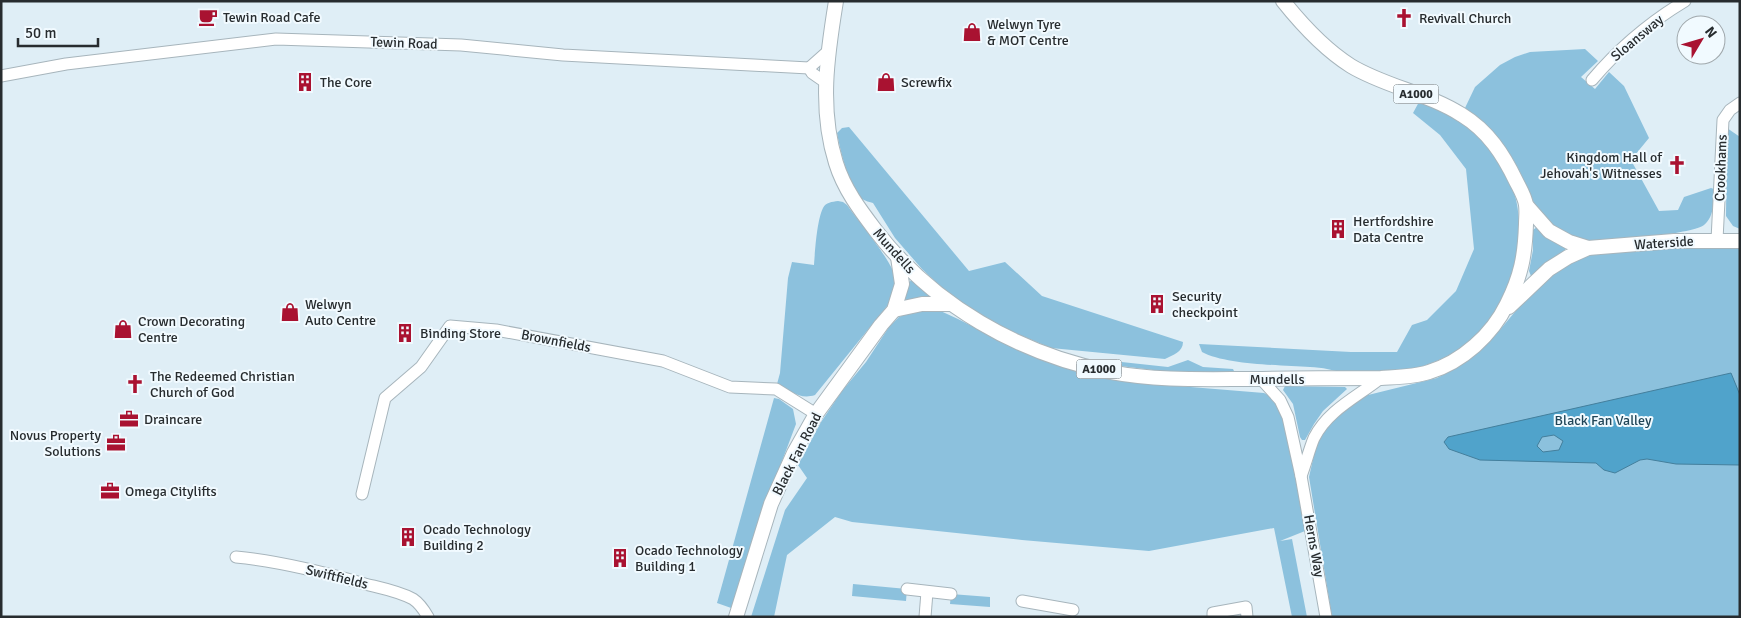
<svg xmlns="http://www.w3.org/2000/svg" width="1741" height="618" viewBox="0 0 1741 618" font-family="Signika,sans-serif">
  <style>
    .green { fill: #8cc1dd }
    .water { fill: #50a3cb; stroke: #447f9c; fill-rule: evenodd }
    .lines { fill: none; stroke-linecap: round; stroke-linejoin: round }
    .minor-casing { stroke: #a7b5bc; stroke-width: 13 }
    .major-casing { stroke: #a7b5bc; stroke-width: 16 }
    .minor { stroke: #fff; stroke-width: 11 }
    .major { stroke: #fff; stroke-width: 14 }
    .labels { text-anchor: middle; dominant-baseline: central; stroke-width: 4; stroke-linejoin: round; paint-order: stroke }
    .shield { fill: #f1faff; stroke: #646a6d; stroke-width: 1 }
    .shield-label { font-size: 12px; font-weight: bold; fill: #272c2f }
    .poi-label { font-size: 14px; fill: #272c2f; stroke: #f1faff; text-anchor: start }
    .street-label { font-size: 14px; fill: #272c2f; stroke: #f1faff }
    .park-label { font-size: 14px; fill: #214658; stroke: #f1faff }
  </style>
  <rect width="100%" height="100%" fill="#dfeef6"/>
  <g class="green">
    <path d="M1585,49L1598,61L1581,77L1595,89L1609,72L1624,86L1649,138L1635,155L1632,162L1659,211L1678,210L1684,197L1711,188L1714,189C1713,201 1715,216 1704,225C1693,234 1593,245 1577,241C1570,239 1559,234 1553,229C1537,218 1525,179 1514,161C1501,139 1485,123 1465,108L1475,87L1500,65L1515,57L1530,52Z"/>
    <path d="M1419,102C1448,113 1474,127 1493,152C1501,163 1512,183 1515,196C1521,216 1520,247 1516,267C1514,277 1508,286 1505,295C1502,301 1500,307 1497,312C1484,332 1461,351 1439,360C1413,372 1376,376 1347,373C1334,371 1322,367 1310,367C1281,365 1226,365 1202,352L1199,344L1351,352H1397L1412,325L1427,320L1456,291L1474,249L1466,169L1440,135L1413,113Z"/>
    <path d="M849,127L969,271L1005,262L1042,296L1183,342C1183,352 1173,355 1165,359L1051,348L999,326L968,307L939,285L922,269L895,238L873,203C870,202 865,201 862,199C849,189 840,149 837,133L842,128Z"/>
    <path d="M1727,128L1740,137V229L1733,226L1726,216Z"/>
    <path d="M838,201L843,202L847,205C859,222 898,267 897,285C897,290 894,296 892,300L815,395C800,400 791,391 777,384L780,373L788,278L792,262L814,265C815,251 817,220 823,208C826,202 832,202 838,201Z"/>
    <path d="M1537,227L1548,238L1565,248V250L1531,276L1529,271L1533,250V230Z"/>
    <path d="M1694,246L1740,247V617H1332L1309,477L1316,446L1325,429L1338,414L1364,396L1437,378L1458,367L1479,352L1493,338L1541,281L1551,271L1590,255Z"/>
    <path d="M912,280L929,295L926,298H916L907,301L904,299L909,282Z"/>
    <path d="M934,308L958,319L1015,348L1059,365L1154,384L1264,393L1272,397L1284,414L1305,531L1280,541L1292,539L1307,617H1292L1274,528L1149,551L1022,540L852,522L835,517L787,555L774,617H751L785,510L807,478L798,465L821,422L842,391L866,362L889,327L899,317L909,313Z"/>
    <path d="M1103,360L1168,367L1188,360L1203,367L1233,369L1234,371L1233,373L1169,372L1104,364Z"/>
    <path d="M1285,386L1345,387L1347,389L1323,411L1314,424L1305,440H1302L1300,437L1293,404L1283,390Z"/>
    <path d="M774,398L779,399L793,409L796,424L752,541L734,609L717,603Z"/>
    <path d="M853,584L907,589L906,601L852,596Z"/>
    <path d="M951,594L990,597V607L950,604Z"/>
  </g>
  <path class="water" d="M1731,373L1740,395V465L1676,464L1647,459L1640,460L1615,473L1604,470L1596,463L1480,460L1449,449L1444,442L1448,437ZM1554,435L1563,441L1559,450L1543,452L1537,446L1542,437Z"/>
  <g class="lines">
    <g class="minor-casing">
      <g id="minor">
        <path d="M809,68L827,52"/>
        <path d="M809,68L812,73L825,82"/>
        <path d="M1,76L66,64L276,39L461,45L563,55L809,68"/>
        <path d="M1592,80C1619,48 1650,22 1685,1"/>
        <path d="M1717,240L1723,120L1730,110L1740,103"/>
        <path d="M1261,379L1280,400L1288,417L1301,476L1326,617"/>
        <path d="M1301,476C1306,463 1309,450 1314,438C1328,410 1357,397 1381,378"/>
        <path d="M362,494L385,398L421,367L450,326L496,330L663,361L730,387L776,389L816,414"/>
        <path d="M236,557C280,561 323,572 365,584C381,588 398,591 413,599C419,603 424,610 428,617"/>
        <path d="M907,589L951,594"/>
        <path d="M1022,601L1073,610"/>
        <path d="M925,617L927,592"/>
        <path d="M1213,617V613L1246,607L1247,617"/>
      </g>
    </g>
    <g class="major-casing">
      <g id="major">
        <path d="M836,1C827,56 819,109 836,163C844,189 860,210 876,231C933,305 1019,354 1110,372C1157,381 1206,379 1253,379C1296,378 1338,378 1381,378C1397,377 1414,377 1429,372C1462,362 1492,335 1507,304C1521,276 1525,256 1526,224C1526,218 1527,211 1526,205C1525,197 1520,189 1516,181C1503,154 1488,131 1462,115C1428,93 1386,87 1351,66C1324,49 1303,26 1283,1"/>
        <path d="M1527,206L1549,231L1569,242L1588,248"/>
        <path d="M1509,307L1549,269L1568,257L1588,248L1674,241H1740"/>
        <path d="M894,310L922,304H951"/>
        <path d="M736,617L771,504L794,453L816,414L881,325L894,310L902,284L898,257"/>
      </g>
    </g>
    <use href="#minor" class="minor"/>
    <use href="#major" class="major"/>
  </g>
  <defs>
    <g id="cafe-bare" transform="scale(1.5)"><path d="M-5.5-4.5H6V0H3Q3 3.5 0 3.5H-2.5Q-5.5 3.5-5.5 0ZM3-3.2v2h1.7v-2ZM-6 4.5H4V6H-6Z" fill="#a91231" stroke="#f1faff" stroke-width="2.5" paint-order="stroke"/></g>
    <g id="church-bare" transform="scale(1.5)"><path d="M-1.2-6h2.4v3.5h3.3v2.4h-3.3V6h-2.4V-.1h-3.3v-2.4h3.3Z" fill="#a91231" stroke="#f1faff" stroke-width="2.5" paint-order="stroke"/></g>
    <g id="shop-bare" transform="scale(1.5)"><path d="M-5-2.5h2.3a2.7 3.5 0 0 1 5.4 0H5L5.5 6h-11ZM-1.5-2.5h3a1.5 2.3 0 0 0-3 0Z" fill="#a91231" stroke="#f1faff" stroke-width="2.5" paint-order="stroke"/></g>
    <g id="building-bare" transform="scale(1.5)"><path d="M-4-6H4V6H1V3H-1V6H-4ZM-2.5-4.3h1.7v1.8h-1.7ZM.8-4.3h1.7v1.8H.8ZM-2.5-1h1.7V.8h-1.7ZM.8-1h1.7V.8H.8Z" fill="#a91231" stroke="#f1faff" stroke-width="2.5" paint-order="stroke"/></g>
    <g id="office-bare" transform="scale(1.5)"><path d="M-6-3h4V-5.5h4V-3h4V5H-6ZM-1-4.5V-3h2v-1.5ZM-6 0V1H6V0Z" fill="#a91231" stroke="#f1faff" stroke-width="2.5" paint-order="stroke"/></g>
  </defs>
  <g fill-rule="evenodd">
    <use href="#cafe-bare" x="208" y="17"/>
    <use href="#church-bare" x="1404" y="18"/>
    <use href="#shop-bare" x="972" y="32"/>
    <use href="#building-bare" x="305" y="82"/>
    <use href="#shop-bare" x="886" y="82"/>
    <use href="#church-bare" x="1677" y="165"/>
    <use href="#building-bare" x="1338" y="229"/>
    <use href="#building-bare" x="1157" y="304"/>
    <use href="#shop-bare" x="290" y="312"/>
    <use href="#shop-bare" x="123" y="329"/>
    <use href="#building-bare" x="405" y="333"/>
    <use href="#church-bare" x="135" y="384"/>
    <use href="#office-bare" x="129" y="419"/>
    <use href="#office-bare" x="116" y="443"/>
    <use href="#office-bare" x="110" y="491"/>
    <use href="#building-bare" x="408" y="537"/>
    <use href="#building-bare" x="620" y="558"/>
  </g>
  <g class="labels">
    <g class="shield">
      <rect x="1393.5" y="84.5" width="45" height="19" rx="4"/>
      <rect x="1076.5" y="359.5" width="45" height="19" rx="4"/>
    </g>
    <g class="shield-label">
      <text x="1416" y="94">A1000</text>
      <text x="1099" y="369">A1000</text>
    </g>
    <g class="poi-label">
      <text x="223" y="17">Tewin Road Cafe</text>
      <text x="1419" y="18">Revivall Church</text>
      <text x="987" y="24">Welwyn Tyre<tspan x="987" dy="16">&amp; MOT Centre</tspan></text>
      <text x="320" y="82">The Core</text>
      <text x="901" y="82">Screwfix</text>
      <text x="1662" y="157" text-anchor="end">Kingdom Hall of<tspan x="1662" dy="16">Jehovah's Witnesses</tspan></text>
      <text x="1353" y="221">Hertfordshire<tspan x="1353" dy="16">Data Centre</tspan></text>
      <text x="1172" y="296">Security<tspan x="1172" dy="16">checkpoint</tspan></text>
      <text x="305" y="304">Welwyn<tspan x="305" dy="16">Auto Centre</tspan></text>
      <text x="138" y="321">Crown Decorating<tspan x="138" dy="16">Centre</tspan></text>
      <text x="420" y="333">Binding Store</text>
      <text x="150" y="376">The Redeemed Christian<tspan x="150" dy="16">Church of God</tspan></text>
      <text x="144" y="419">Draincare</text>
      <text x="101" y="435" text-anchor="end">Novus Property<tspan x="101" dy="16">Solutions</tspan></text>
      <text x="125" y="491">Omega Citylifts</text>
      <text x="423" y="529">Ocado Technology<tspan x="423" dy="16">Building 2</tspan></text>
      <text x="635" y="550">Ocado Technology<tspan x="635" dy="16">Building 1</tspan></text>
    </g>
    <g class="street-label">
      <text transform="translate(1637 38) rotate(-40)">Sloansway</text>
      <text transform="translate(404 43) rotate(2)">Tewin Road</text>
      <text transform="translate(1721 168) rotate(-88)">Crookhams</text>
      <text transform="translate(1664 243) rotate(-4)">Waterside</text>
      <text transform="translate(894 251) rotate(48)">Mundells</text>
      <text transform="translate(556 341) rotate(11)">Brownfields</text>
      <text x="1277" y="379">Mundells</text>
      <text transform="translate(797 454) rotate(-63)">Black Fan Road</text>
      <text transform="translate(1314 546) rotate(80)">Herns Way</text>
      <text transform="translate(337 577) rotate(14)">Swiftfields</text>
    </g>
    <g class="park-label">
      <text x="1603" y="420">Black Fan Valley</text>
    </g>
  </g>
  <rect width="1741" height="618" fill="none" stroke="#272c2f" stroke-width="5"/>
  <g transform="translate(1701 40) rotate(52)"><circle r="24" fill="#f1faff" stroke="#a0a8ac"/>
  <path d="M0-4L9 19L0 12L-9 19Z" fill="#a91231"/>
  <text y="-8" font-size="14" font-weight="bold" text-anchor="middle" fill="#272c2f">N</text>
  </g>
  <path d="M18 38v8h80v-8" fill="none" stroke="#272c2f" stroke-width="2.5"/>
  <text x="25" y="38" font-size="15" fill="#272c2f" stroke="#f1faff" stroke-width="4" paint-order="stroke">50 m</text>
</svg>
